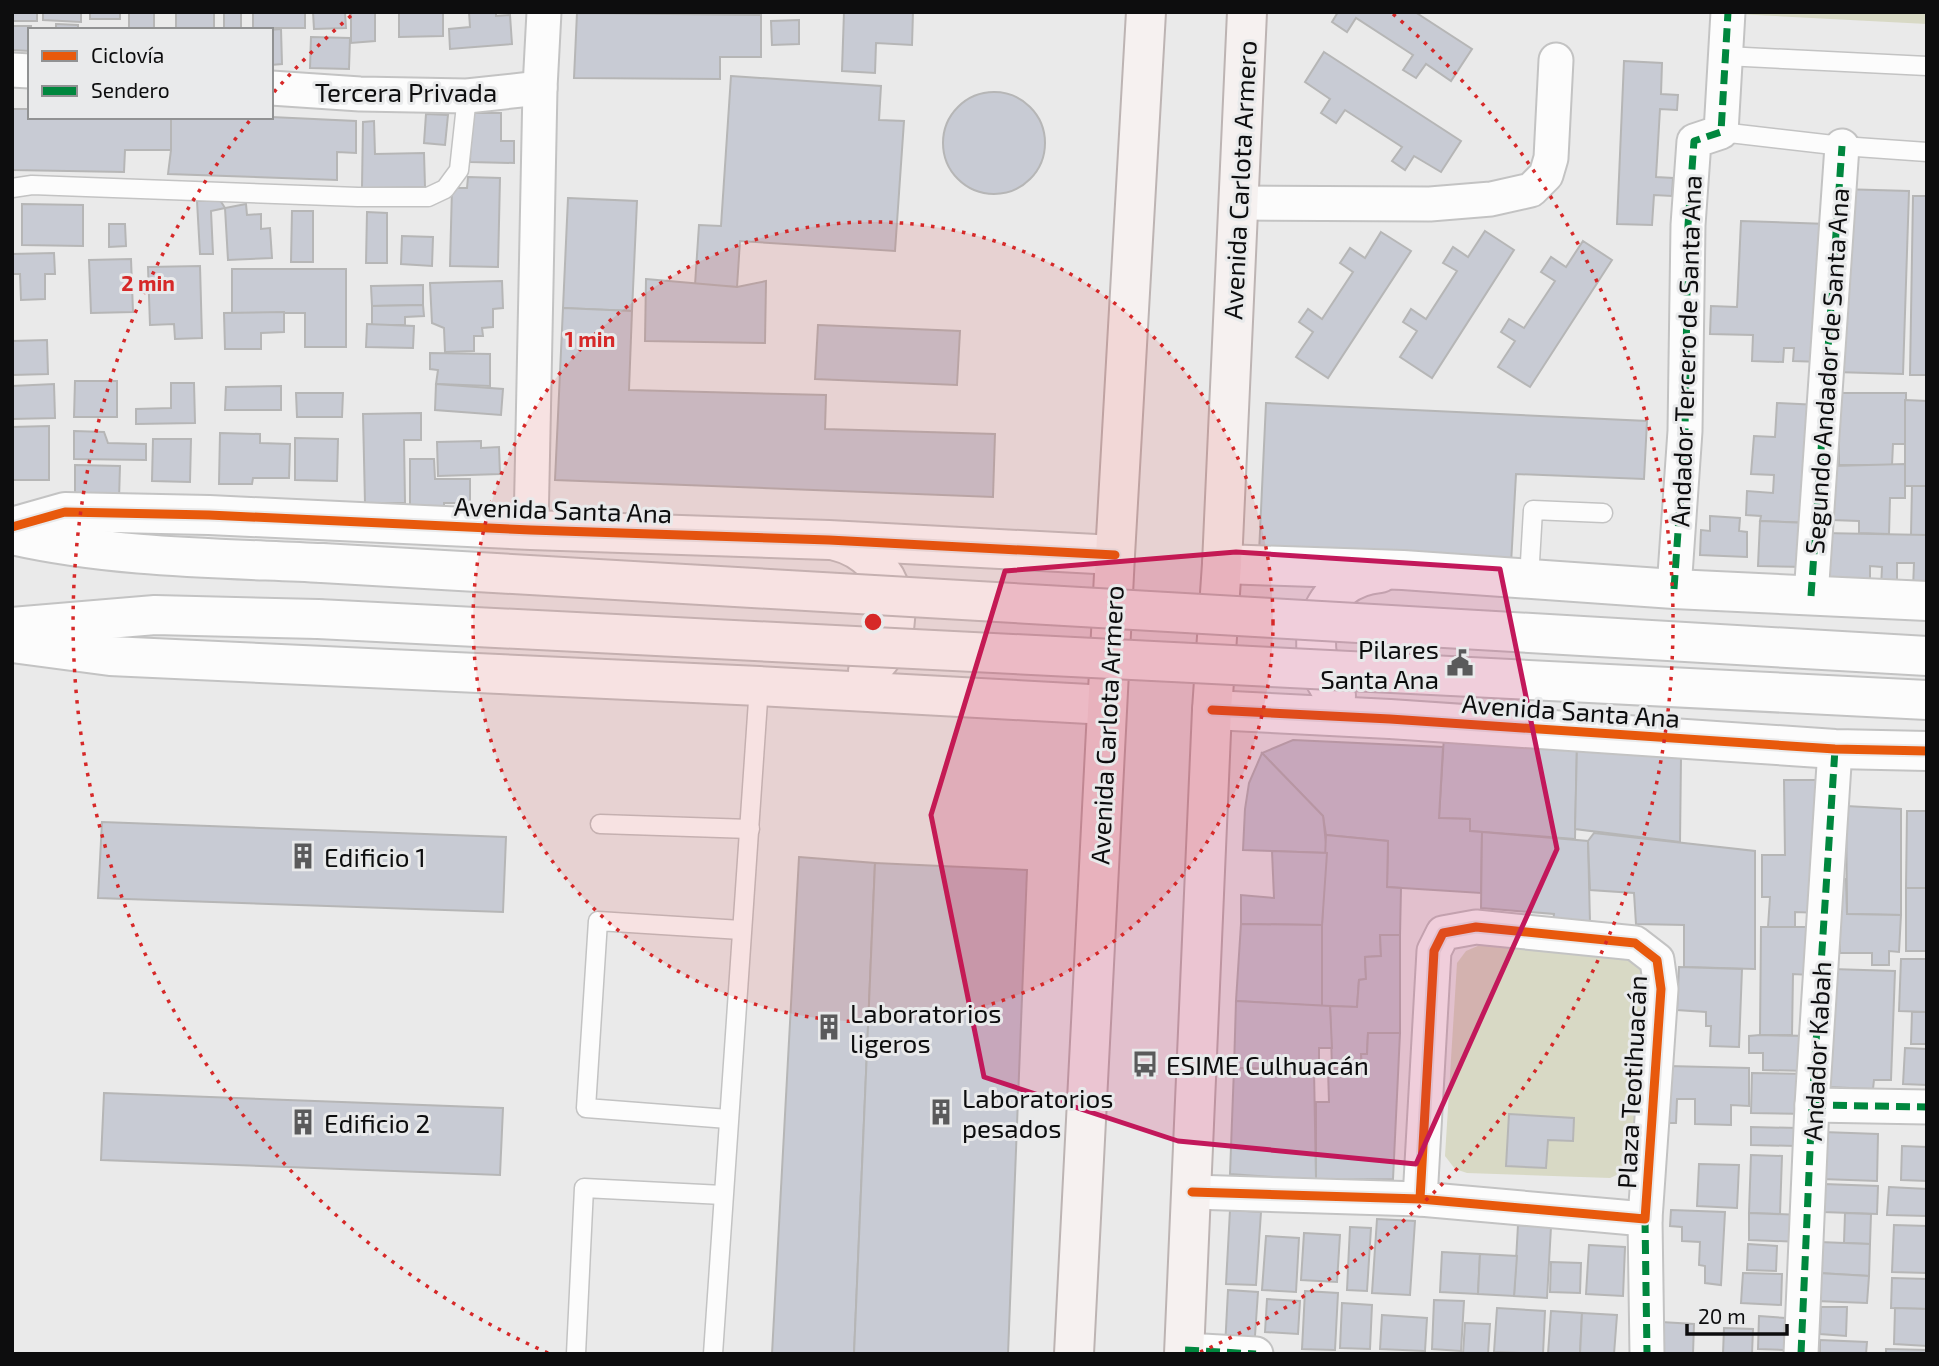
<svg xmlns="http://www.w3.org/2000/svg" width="1939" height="1366" viewBox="0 0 1939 1366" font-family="'Exo 2',sans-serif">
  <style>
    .green { fill: #d8d9c5 }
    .building { fill: #c8cbd4; stroke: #b6b6b6; stroke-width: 2 }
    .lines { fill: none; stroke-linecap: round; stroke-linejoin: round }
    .lane-casing { stroke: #c3c3c3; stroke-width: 21 }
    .street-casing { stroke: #c3c3c3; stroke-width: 37 }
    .secondary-casing { stroke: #c3c3c3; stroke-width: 42 }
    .primary-casing { stroke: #bdb4b3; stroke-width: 42 }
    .lane { stroke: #fcfcfc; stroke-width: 18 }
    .street { stroke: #fcfcfc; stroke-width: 33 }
    .secondary { stroke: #fcfcfc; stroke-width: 38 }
    .primary { stroke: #f6f1f0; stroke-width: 38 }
    .secondary-bridge-casing { stroke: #c3c3c3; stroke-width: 42; stroke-linecap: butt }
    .secondary-bridge { stroke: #fcfcfc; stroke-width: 38 }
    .quiet { stroke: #00873e; stroke-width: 7; stroke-dasharray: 14 7; stroke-linecap: butt }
    .cycleway-casing { stroke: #e9eaeb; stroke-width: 13 }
    .cycleway { stroke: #e8590c; stroke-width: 9 }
    .marked { fill: #c2185b; fill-opacity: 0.2; stroke: #c2185b; stroke-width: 5; stroke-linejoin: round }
    .ring { fill: none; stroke: #d62828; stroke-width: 3.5; stroke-dasharray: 3.5 7 }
    .labels { text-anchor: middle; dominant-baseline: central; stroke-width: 6; stroke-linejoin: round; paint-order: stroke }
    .street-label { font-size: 26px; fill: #0d0d0e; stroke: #e9eaeb }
    .poi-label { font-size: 26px; fill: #0d0d0e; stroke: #e9eaeb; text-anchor: start }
    .centre { fill: #d62828; stroke: #e9eaeb; stroke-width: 3.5 }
    .ring-label { font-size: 21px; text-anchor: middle; font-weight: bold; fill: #d62828; stroke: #e9eaeb; stroke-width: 6; stroke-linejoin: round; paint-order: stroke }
  </style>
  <rect width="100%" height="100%" fill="#eaeaea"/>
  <g class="green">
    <path d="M1737,12H1927V24L1737,14Z"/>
    <path d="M1480,945L1627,954L1638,962L1645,979L1632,1164L1623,1172L1610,1178L1467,1173L1455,1169L1445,1156L1457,963L1466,951Z"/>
  </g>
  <g class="building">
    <rect x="12" y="12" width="25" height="9"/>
    <path d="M43,12H81V22L43,20Z"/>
    <rect x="90" y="12" width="30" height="7"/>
    <rect x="129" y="12" width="25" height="18"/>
    <rect x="176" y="12" width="38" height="18"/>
    <rect x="224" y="12" width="17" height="18"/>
    <rect x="253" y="12" width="52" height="16"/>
    <path d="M313,12H345L346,28L314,29Z"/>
    <path d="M351,12H395H375V41L351,43Z"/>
    <path d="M399,12H443V36L399,37Z"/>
    <path d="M469,12H496V16L510,15L512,44L450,49L449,29L470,27Z"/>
    <path d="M844,12H913L912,45L876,43L875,73L842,71Z"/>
    <path d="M1338,12H1415L1472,49L1451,81L1426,64L1416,78L1403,70L1413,55L1356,18L1347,32L1332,22Z"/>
    <path d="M577,13L761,15V57H720V79L574,78Z"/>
    <path d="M799,20V44L772,45L771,21Z"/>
    <path d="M56,24L78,25V30H56Z"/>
    <path d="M12,26H31L30,51L12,50Z"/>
    <path d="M281,29L282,64L271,65V30H269Z"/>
    <path d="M311,37L350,38L349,69L310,68Z"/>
    <path d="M1324,52L1461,141L1441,172L1414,156L1405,170L1392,161L1402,147L1345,110L1336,123L1321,113L1330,99L1305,82Z"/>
    <path d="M1624,61L1662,63L1661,94L1678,95L1677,110L1660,109L1656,177L1673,178L1672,196L1654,195L1652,225L1617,224Z"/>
    <path d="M731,76L881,86L879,120L904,121L895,251L740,241L737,287L695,285L699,225L721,226Z"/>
    <circle cx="994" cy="143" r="51"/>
    <path d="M12,109H30V117H171V150H125L124,172L12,170Z"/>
    <path d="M471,113H501V141H514V163L470,162Z"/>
    <path d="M426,114L448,115L445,145L424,143Z"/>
    <path d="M171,117H271L356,121V153L337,152V180L168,174L171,150Z"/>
    <path d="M374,121L375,154L424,153L425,187L362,188L363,122Z"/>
    <path d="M468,177L500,178L498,267L450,266L452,188H467Z"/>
    <path d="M1840,189L1909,191L1903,374L1835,372Z"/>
    <path d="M1913,196H1927V375H1910Z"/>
    <path d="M568,198L637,201L632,311L563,308Z"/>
    <path d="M220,200L225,208L211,211L213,254H200L197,201Z"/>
    <path d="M22,204L83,205V246L22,245Z"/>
    <path d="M246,204L247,215L261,214V229L270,228L272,258L228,260L225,208Z"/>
    <path d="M292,211H313V262H291Z"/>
    <path d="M367,212L387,213V263H366Z"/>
    <path d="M1741,221L1828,224L1822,362L1793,361L1794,348H1784L1783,362L1752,361L1753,335L1710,334L1711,306L1737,307Z"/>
    <path d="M109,224H125L126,246L109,247Z"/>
    <path d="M1485,231L1514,250L1432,378L1400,357L1417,331L1403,322L1411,309L1426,319L1457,271L1443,263L1453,247L1468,257Z"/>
    <path d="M1381,232L1411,251L1328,378L1296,357L1313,332L1299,322L1308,309L1322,319L1353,272L1340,263L1350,248L1365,258Z"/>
    <path d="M402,236L433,237L432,266L401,264Z"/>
    <path d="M1583,241L1612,260L1530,387L1498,367L1515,341L1501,332L1509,319L1524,328L1555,281L1541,272L1551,257L1566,267Z"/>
    <path d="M54,253L55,274H45V299L21,300L20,274H12V254Z"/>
    <path d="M131,259L133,312L91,313L89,260Z"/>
    <path d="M200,266L202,338L175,339L174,324L150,325L148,267Z"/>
    <path d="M232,269H346V347H305V313H232Z"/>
    <path d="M646,279L737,287L766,281L765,343L645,341Z"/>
    <path d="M502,281L503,308L493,309V327L482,328L483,336H474V351L445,352L444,328L432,323L430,283Z"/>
    <path d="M423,285V305L372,306L371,286Z"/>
    <path d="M423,305L424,316L405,317V325H372V306Z"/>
    <path d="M563,308L632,311L629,390L826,395L825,429L995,434L993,497L555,480Z"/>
    <path d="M284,312V332L261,333V349H225L224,313Z"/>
    <path d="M367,324L414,326L413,348L366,347Z"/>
    <path d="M818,325L960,331L957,385L815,379Z"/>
    <path d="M47,340L48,374L12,375V341Z"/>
    <path d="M430,353L490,354V386L436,384L438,370L430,369Z"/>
    <path d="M75,381H117V417H74Z"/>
    <path d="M171,383H194L195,423L136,424V409L171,408Z"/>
    <path d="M54,384L55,418L12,419V386Z"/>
    <path d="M436,384L503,389L501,415L435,410Z"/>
    <path d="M281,386V410H225L226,387Z"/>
    <path d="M296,393H343L342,417H297Z"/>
    <path d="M1839,393H1906V444H1893L1892,465H1839Z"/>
    <path d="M1905,400L1927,401V486H1905Z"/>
    <path d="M1266,403L1647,421L1644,479L1516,474L1511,564L1259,553Z"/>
    <path d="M1777,403L1819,405L1813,523L1760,521L1761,516L1746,515L1747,491L1773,493L1774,475L1751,474L1754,436L1775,437Z"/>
    <path d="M421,413V440H404L405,503H365L363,414Z"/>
    <path d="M49,426V480H12V427Z"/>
    <path d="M74,431L104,432L108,443L146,444V460L74,459Z"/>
    <path d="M220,433L260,434V443L290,444L289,478H253L252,484H219Z"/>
    <path d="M295,438L338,439L337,481L295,480Z"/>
    <path d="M153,439H191L190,482L152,481Z"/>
    <path d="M481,441V448L499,447L500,474L438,476L437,442Z"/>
    <path d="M410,459H434L435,479H470V503H444V514H410Z"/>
    <path d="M1905,464V498H1890L1889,534L1859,533V521L1832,520V466Z"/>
    <path d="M75,465L120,466L119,499H75Z"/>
    <path d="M1912,486H1927V535H1911Z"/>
    <path d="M1710,516L1740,518L1739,531L1747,532V557L1700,555L1701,530L1710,531Z"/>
    <path d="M1760,521L1808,523L1806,567L1758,566Z"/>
    <path d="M1822,533L1927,535V589H1913L1914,563H1897V588H1881L1882,567L1870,566V581L1820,579Z"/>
    <path d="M1444,736L1577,745L1575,839L1470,831V819L1439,818Z"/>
    <path d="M1293,740L1443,747L1439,818L1470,819V831L1482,832L1481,893L1387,887L1388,841L1326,835L1323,816L1262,753Z"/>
    <path d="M1577,745L1681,757L1680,842L1575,829Z"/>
    <path d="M1262,753L1323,816L1327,853L1243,850L1245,809L1249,783Z"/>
    <path d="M1784,780H1824L1820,913L1795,912V927H1768L1770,897H1762V855H1785Z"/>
    <path d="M1846,806L1901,809V915L1847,914Z"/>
    <path d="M1907,811H1927V888H1906Z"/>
    <path d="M102,822L506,837L503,912L98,898Z"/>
    <path d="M1482,832L1588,841L1590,923L1553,921L1554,914L1481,908Z"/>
    <path d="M1594,833L1755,851V969L1684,967V925L1636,924L1634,893L1590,890L1588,841Z"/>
    <path d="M1326,835L1388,841L1387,887L1401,888L1400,935H1380L1381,956L1365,957L1366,979L1359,980L1357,1007L1322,1006V925Z"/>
    <path d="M1272,851L1327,853L1322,925L1241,924V895L1274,898Z"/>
    <path d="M799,857L875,863L854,1354H772Z"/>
    <path d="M875,863L1027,870L1008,1354H854Z"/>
    <path d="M1831,879H1846L1847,914L1901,915L1899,952L1889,951V965H1872V953H1840V943L1831,942Z"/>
    <path d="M1906,888H1927L1926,951H1906Z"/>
    <path d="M1241,924L1322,925V1006L1236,1001Z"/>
    <path d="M1761,927H1810L1809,975L1793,974L1792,1035H1760Z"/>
    <path d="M1380,935H1400V1033H1368L1367,1054H1361L1362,1068H1332L1330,1006L1357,1007L1359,980L1366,979L1365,957L1381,956Z"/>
    <path d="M1901,959H1927V1012L1899,1011Z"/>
    <path d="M1679,967L1742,969L1739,1047L1710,1046L1711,1026H1706V1012L1677,1010Z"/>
    <path d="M1832,969L1895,971L1891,1080H1874L1873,1089L1827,1087Z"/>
    <path d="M1236,1001L1330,1006L1332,1048H1319V1070L1234,1068Z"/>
    <path d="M1912,1012H1927V1049L1926,1044H1911Z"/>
    <path d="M1368,1033H1400L1393,1179L1316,1180V1102H1329L1328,1069L1362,1068L1361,1054H1367Z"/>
    <path d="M1760,1035L1808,1036V1071L1763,1070V1053H1749V1036Z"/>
    <path d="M1905,1048L1927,1049V1085L1903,1084Z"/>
    <path d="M1668,1066L1749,1068V1106L1731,1105V1125L1695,1124V1099H1677L1676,1123H1667Z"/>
    <path d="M1234,1068L1314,1070L1316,1180L1230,1174Z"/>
    <path d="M1752,1073L1809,1074V1114L1751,1113Z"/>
    <path d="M104,1093L503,1108L500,1175L101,1160Z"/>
    <path d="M1509,1114L1574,1118L1573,1141L1548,1140L1546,1168L1506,1166Z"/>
    <path d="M1751,1127L1797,1128L1796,1146L1751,1145Z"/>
    <path d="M1823,1132L1878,1134L1877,1181L1822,1179Z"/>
    <path d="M1902,1146L1927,1147V1181L1901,1180Z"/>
    <path d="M1751,1155L1782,1156L1780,1214L1749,1213Z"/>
    <path d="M1699,1164L1739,1165L1737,1208L1697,1206Z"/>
    <path d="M1824,1184L1878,1186L1877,1214L1823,1212Z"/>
    <path d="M1889,1187L1927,1189V1216L1887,1215Z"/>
    <path d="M1230,1210L1261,1212L1256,1285L1226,1284Z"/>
    <path d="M1671,1210L1725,1212L1721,1285L1705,1283V1266L1699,1265L1700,1242L1682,1241V1227L1670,1226Z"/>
    <path d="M1749,1213L1802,1215L1801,1242L1749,1240Z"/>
    <path d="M1845,1213L1871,1214L1870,1244L1844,1243Z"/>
    <path d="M1377,1219L1415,1221L1410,1295L1372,1293Z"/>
    <path d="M1518,1225L1551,1227L1547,1298L1514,1296Z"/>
    <path d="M1894,1225L1927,1226V1273L1892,1272Z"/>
    <path d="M1350,1227L1371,1228L1367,1291L1347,1290Z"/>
    <path d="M1304,1233L1340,1235L1337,1282L1301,1280Z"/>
    <path d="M1266,1236L1299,1238L1296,1292L1262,1290Z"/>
    <path d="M1819,1242L1870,1244L1869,1276L1818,1273Z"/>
    <path d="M1748,1244L1777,1246L1776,1271L1747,1270Z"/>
    <path d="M1589,1245L1625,1247L1623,1296L1586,1294Z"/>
    <path d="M1442,1252L1480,1254L1478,1294L1440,1292Z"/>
    <path d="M1480,1254L1517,1256L1514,1296L1478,1294Z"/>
    <path d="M1551,1262L1581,1263L1580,1293L1550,1292Z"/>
    <path d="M1743,1273L1782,1274L1781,1305L1741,1303Z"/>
    <path d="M1818,1273L1869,1276L1867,1303L1816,1301Z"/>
    <path d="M1892,1278L1927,1279V1309L1891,1308Z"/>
    <path d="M1228,1290L1258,1292L1254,1350L1225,1348Z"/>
    <path d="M1305,1291L1338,1293L1335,1350L1302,1349Z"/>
    <path d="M1267,1299L1300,1301L1298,1334L1265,1332Z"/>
    <path d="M1434,1300L1464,1301L1461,1351L1432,1349Z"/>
    <path d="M1342,1303L1372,1305L1370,1349L1340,1348Z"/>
    <path d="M1821,1307H1847L1846,1336L1820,1334Z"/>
    <path d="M1497,1308L1545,1311L1543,1354L1494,1352Z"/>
    <path d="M1895,1308L1927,1309V1346L1894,1344Z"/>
    <path d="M1551,1311L1582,1313L1580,1354H1548Z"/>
    <path d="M1582,1313L1617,1315L1614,1354H1580Z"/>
    <path d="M1382,1315L1427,1318L1425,1351L1380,1349Z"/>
    <path d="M1759,1316L1785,1318L1784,1350L1758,1349Z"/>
    <path d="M1661,1322L1694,1324L1693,1354H1659Z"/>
    <path d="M1465,1323L1490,1324L1488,1354H1463Z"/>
    <path d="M1724,1328L1753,1329L1752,1354H1723Z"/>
    <path d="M1820,1340L1867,1342L1866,1354H1820Z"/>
    <path d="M1886,1349L1927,1350V1354H1886Z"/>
  </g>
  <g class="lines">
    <g class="lane-casing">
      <g id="lane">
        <path d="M1725,56L1927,66"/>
        <path d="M1721,132L1842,146L1927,152"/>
        <path d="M12,188L32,185L358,197H428L445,189L459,170L467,96"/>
        <path d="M1529,579L1533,510L1603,513"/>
        <path d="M600,824L750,829"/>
        <path d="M728,1119L586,1108L598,921L741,930"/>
        <path d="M576,1354L584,1188L723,1195"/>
        <path d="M713,1354L759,686"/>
      </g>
    </g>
    <g class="street-casing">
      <g id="street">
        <path d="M12,70L30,71"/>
        <path d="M271,88L360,94L467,96L540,88"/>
        <path d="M1239,203L1430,204L1491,199L1531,190L1546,175L1551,158L1556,60"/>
        <path d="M531,530L540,88L544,12"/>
        <path d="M1674,589L1685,431L1688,225L1694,141L1721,132L1728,12"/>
        <path d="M1811,596L1842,146"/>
        <path d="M1812,1105L1927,1107"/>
        <path d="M1192,1192L1420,1199L1645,1219"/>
        <path d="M1420,1199L1434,951L1443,933L1476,927L1635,943L1657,960L1661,989L1645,1219L1647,1354"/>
        <path d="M1185,1350L1256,1354"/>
        <path d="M1801,1354L1812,1105L1835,749"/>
      </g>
    </g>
    <g class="secondary-casing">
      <g id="secondary">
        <path d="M12,527L65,512L209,515L531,530L829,540L1115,555"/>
        <path d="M12,535C114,558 219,558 322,563"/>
        <path d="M836,541C896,556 917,631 868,671"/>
        <path d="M1222,564L1403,570L1674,589L1927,601"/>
        <path d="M12,627L155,615L318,619"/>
        <path d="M12,643L110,656L759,686L1107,705"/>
        <path d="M1336,696C1297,651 1317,578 1380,573"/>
        <path d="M1212,710L1390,719L1835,749L1927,751"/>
      </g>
    </g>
    <g class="primary-casing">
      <g id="primary">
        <path d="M1074,1354L1115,555L1146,12"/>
        <path d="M1184,1354L1212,710L1222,564L1247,12"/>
      </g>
    </g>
    <use href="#lane" class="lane"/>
    <use href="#street" class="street"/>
    <use href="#secondary" class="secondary"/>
    <use href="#primary" class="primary"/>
    <g class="secondary-bridge-casing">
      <g id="secondary-bridge">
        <path d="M322,563L1927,656"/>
        <path d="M318,619L1927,700"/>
      </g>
    </g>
    <use href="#secondary-bridge" class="secondary-bridge"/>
    <g class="quiet">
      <path d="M1674,589L1685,431L1688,225L1694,141L1721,132L1728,12"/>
      <path d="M1811,596L1842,146"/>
      <path d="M1812,1105L1927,1107"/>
      <path d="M1645,1219L1647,1354"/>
      <path d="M1185,1350L1256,1354"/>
      <path d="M1801,1354L1812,1105L1835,749"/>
    </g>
    <g class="cycleway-casing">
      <g id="cycleway">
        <path d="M12,527L65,512L209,515L531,530L829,540L1115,555"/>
        <path d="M1212,710L1390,719L1835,749L1927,751"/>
        <path d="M1192,1192L1420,1199L1645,1219L1661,989L1657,960L1635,943L1476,927L1443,933L1434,951L1420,1199"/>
      </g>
    </g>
    <use href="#cycleway" class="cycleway"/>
  </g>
  <path class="marked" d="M1236,552L1500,569L1557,849L1416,1164L1178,1141L984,1077L931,815L1005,571Z"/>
  <circle cx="873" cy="622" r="400" fill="#d62828" fill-opacity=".12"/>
  <g class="ring">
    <circle cx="873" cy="622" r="400"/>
    <path d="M548 1353A800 800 0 0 1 251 119M274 92A800 800 0 0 1 353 14M1393 14A800 800 0 0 1 1198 1353"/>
  </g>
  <defs>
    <g id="civic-bare" transform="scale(2.1)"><path d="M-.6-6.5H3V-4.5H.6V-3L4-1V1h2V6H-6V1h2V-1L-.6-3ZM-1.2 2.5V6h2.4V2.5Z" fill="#5a5a5b" stroke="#e9eaeb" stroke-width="2.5" paint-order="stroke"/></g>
    <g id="building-bare" transform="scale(2.1)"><path d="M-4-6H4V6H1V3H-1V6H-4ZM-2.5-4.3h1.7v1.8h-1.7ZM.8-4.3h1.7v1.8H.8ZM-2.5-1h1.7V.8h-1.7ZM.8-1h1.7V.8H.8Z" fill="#5a5a5b" stroke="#e9eaeb" stroke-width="2.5" paint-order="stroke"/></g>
    <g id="bus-bare" transform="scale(2.1)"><path d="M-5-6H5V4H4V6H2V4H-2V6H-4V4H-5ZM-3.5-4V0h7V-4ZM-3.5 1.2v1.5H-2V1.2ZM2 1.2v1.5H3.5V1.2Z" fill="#5a5a5b" stroke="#e9eaeb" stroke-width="2.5" paint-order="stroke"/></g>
  </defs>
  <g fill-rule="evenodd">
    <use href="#civic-bare" x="1460" y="663"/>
    <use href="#building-bare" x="303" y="856"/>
    <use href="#building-bare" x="829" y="1027"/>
    <use href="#bus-bare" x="1145" y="1064"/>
    <use href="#building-bare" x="941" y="1112"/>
    <use href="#building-bare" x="303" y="1122"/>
  </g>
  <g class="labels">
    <g class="street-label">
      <text x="406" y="91">Tercera Privada</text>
      <text transform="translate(1239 180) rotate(-87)">Avenida Carlota Armero</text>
      <text transform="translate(1685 351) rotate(-88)">Andador Tercero de Santa Ana</text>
      <text transform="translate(1826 371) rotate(-86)">Segundo Andador de Santa Ana</text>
      <text transform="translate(563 509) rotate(2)">Avenida Santa Ana</text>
      <text transform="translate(1571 710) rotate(4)">Avenida Santa Ana</text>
      <text transform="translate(1106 725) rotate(-87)">Avenida Carlota Armero</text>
      <text transform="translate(1816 1051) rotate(-87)">Andador Kabah</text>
      <text transform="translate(1631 1082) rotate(-87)">Plaza Teotihuacán</text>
    </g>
    <g class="poi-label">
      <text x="1439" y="648" text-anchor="end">Pilares<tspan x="1439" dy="30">Santa Ana</tspan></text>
      <text x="324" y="856">Edificio 1</text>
      <text x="850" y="1012">Laboratorios<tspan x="850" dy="30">ligeros</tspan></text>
      <text x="1166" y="1064">ESIME Culhuacán</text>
      <text x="962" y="1097">Laboratorios<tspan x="962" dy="30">pesados</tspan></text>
      <text x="324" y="1122">Edificio 2</text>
    </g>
  </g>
  <circle cx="873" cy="622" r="10" class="centre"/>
  <g class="ring-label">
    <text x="148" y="291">2 min</text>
    <text x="590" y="347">1 min</text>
  </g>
  <rect width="1939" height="1366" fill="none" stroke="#0d0d0e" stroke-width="28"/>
  <rect x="28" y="28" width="245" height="91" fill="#e9eaeb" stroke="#919293" stroke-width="2"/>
  <rect x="42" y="51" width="35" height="10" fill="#e8590c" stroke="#919293" stroke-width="2"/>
  <text x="91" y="63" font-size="21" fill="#0d0d0e">Ciclovía</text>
  <rect x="42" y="86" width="35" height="10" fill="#00873e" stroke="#919293" stroke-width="2"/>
  <text x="91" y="98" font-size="21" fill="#0d0d0e">Sendero</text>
  <path d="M1687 1324v10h100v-10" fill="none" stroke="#0d0d0e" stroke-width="3.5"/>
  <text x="1698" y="1324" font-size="21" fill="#0d0d0e" stroke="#e9eaeb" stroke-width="5" paint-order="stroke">20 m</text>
</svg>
